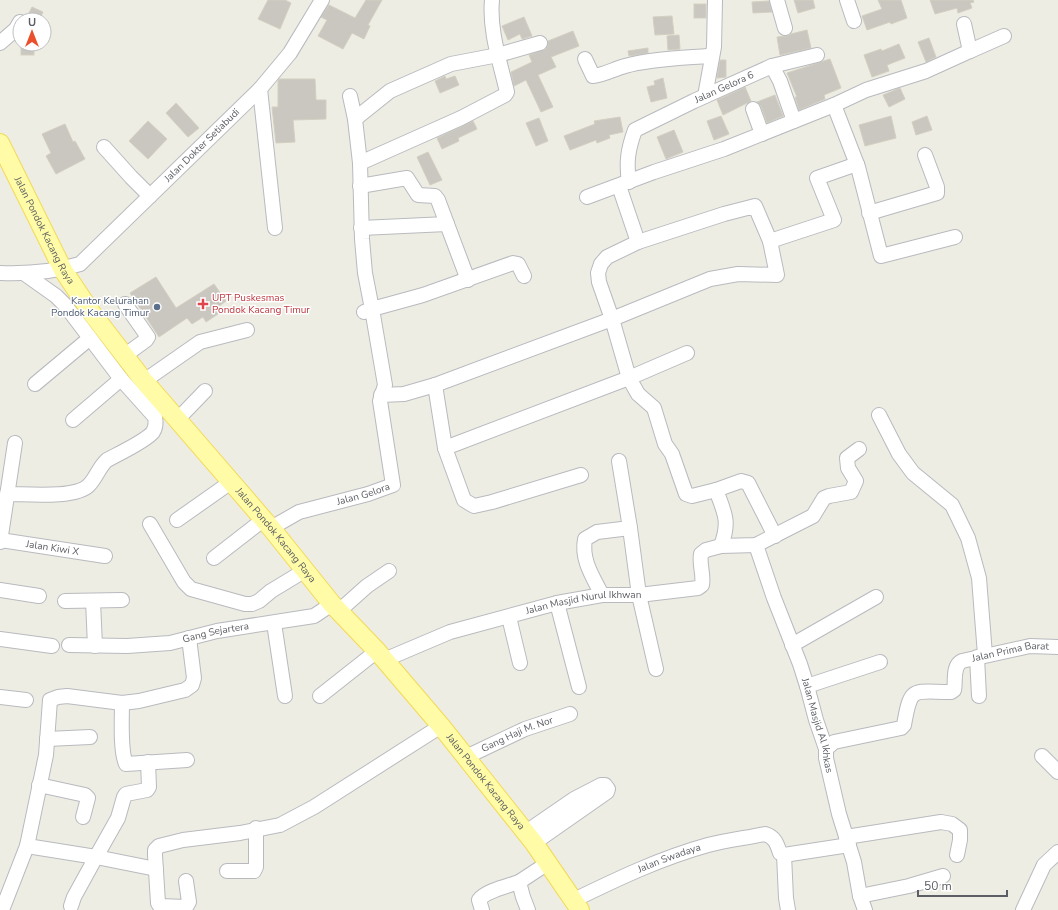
<svg xmlns="http://www.w3.org/2000/svg" width="1058" height="910" viewBox="0 0 1058 910" font-family="'Nunito Sans',sans-serif">
  <style>
    .building { fill: #c9c7c0; stroke: #d3cfc1 }
    .lines { fill: none; stroke-linecap: round; stroke-linejoin: round }
    .minor-casing { stroke: #b8babf; stroke-width: 16 }
    .major-casing { stroke: #f3d957; stroke-width: 20 }
    .minor { stroke: #fff; stroke-width: 14 }
    .major { stroke: #fffba6; stroke-width: 18 }
    .health-dot { fill: #e0444e; stroke: #fff; stroke-width: 1.5 }
    .service-dot { fill: #5c6f8a; stroke: #fff; stroke-width: 1.5 }
    .labels { text-anchor: middle; dominant-baseline: central; stroke-width: 3; stroke-linejoin: round; paint-order: stroke }
    .street-label { font-size: 10px; fill: #5b5e64; stroke: #fff }
    .health-label { font-size: 10px; fill: #be3a42; stroke: #fff; text-anchor: start }
    .service-label { font-size: 10px; fill: #4e5e75; stroke: #fff; text-anchor: end }
  </style>
  <rect width="100%" height="100%" fill="#eeede3"/>
  <g class="building">
    <path d="M268,0H285L291,3L280,29L258,19Z"/>
    <path d="M366,0H382L368,25L370,26L364,39L352,33L343,49L318,36L327,20L321,17L329,5L355,18Z"/>
    <path d="M794,0H813L815,8L798,13Z"/>
    <path d="M878,0H901L907,18L891,24L890,22L867,30L862,16L882,9Z"/>
    <path d="M930,0H973L974,2L970,3L972,8L958,13L957,8L935,14Z"/>
    <path d="M769,1L772,12L753,13L752,2Z"/>
    <rect x="694" y="4" width="12" height="14"/>
    <path d="M32,7L43,12L39,20H28L27,17Z"/>
    <path d="M672,16L674,34L655,35L653,17Z"/>
    <path d="M524,17L532,36L522,39L520,34L508,40L502,26Z"/>
    <path d="M807,30L811,48L780,55L777,37L787,36L791,34Z"/>
    <path d="M573,31L579,46L551,57L556,67L538,75L553,107L541,112L526,80L514,86L511,72L532,62L529,55L546,49L548,45V41Z"/>
    <path d="M679,35L680,49L668,50L667,36Z"/>
    <path d="M929,38L936,57L926,62L918,42Z"/>
    <rect x="21" y="44" width="13" height="11"/>
    <path d="M899,44L905,58L887,65L889,71L872,77L864,55L881,49L882,51Z"/>
    <path d="M648,48V53L629,56L628,51Z"/>
    <path d="M830,59L841,88L824,95L825,99L799,110L795,97H797L787,73Z"/>
    <path d="M720,60H726V77L717,78Z"/>
    <path d="M445,76L446,79L455,76L459,85L440,93L435,81Z"/>
    <path d="M663,78L667,98L651,102L647,87L655,85L654,81Z"/>
    <path d="M279,79H315L316,100H326V119L293,120L295,142L276,143L272,107H278V81Z"/>
    <path d="M745,87L751,101L723,115L717,100Z"/>
    <path d="M900,88L905,99L889,107L883,95Z"/>
    <path d="M775,95L783,116L767,123L761,106L757,102Z"/>
    <path d="M176,103L199,128L188,137L166,113Z"/>
    <path d="M721,116L729,134L714,140L707,121Z"/>
    <path d="M891,116L896,138L865,146L859,125Z"/>
    <path d="M927,116L932,130L916,135L912,122Z"/>
    <path d="M620,117L623,132L609,135L610,138L597,143L596,140L570,150L564,136L595,124L594,121Z"/>
    <path d="M539,118L548,141L536,146L526,123Z"/>
    <path d="M148,121L167,139L148,159L129,141Z"/>
    <path d="M473,121L477,129L458,138L459,141L442,149L437,138Z"/>
    <path d="M65,124L73,142L75,141L85,159L56,174L46,156L51,153L42,134Z"/>
    <path d="M674,130L683,152L666,159L657,137Z"/>
    <path d="M428,152L442,180L430,185L417,157Z"/>
    <path d="M156,277L176,308L214,284L226,301L215,309L218,314L206,322L203,317L192,324L187,318L159,337L130,293Z"/>
  </g>
  <g class="lines">
    <g class="minor-casing">
      <g id="minor">
        <path d="M777,0L785,28"/>
        <path d="M847,0L854,21"/>
        <path d="M0,43L16,29L20,22"/>
        <path d="M970,51L1004,36"/>
        <path d="M585,59L593,76C604,75 614,69 625,66C649,59 682,58 708,56H710L711,60"/>
        <path d="M772,66L780,81L794,121"/>
        <path d="M260,89L275,228"/>
        <path d="M350,96L355,119L360,163L362,239L365,273L372,309L423,295L513,263L518,264L524,276"/>
        <path d="M705,96L714,47L715,0"/>
        <path d="M834,105L858,167L881,256L955,237"/>
        <path d="M753,109L762,134"/>
        <path d="M355,119L390,91L451,64L498,55L540,43"/>
        <path d="M104,147L131,177L150,196"/>
        <path d="M360,163L461,118L505,95L507,92C500,62 489,30 492,0"/>
        <path id="s1" d="M629,182C626,162 628,149 635,130L694,101L772,66L817,55"/>
        <path d="M360,186L407,178L418,195L435,196L438,200L468,280"/>
        <path d="M619,186L638,242"/>
        <path d="M587,197L654,172L724,149L834,105L866,90L926,71L970,51L964,24"/>
        <path d="M869,213L937,193V187L925,155"/>
        <path d="M361,228L447,224"/>
        <path d="M770,241L834,220L817,178L857,164"/>
        <path id="s2" d="M0,273C27,274 54,272 80,264L260,89L290,53L322,0"/>
        <path d="M124,356L146,340L148,337L125,304"/>
        <path d="M144,381L200,342L247,330"/>
        <path d="M35,384L90,338"/>
        <path d="M435,385L445,448L464,500L474,506L492,502L581,475"/>
        <path d="M381,395L404,394L435,385L612,319L710,279L738,274L777,275L770,241L755,206L724,214L638,242L607,257L601,264L598,273L599,282L612,319L629,378L638,394L654,408L665,444L672,454L686,494L692,496L716,490L741,481L748,483L775,536"/>
        <path d="M879,415L899,454L913,473L952,505L968,538L979,578L985,655"/>
        <path d="M73,420L121,379"/>
        <path d="M177,420L205,391"/>
        <path d="M445,448L629,378L687,353"/>
        <path d="M619,461L630,528L639,595L656,669"/>
        <path d="M716,490C725,514 730,521 721,546"/>
        <path d="M7,494C26,494 76,499 89,485C96,478 99,467 107,460C118,454 146,441 153,432C156,427 156,422 155,417L121,379L65,305L56,296L25,274"/>
        <path d="M177,520L231,482"/>
        <path d="M150,524L184,582L191,589L245,604H252L259,601L271,591L304,571"/>
        <path id="s3" d="M271,528L299,512L368,494L393,485L380,401L385,385L372,309L364,312"/>
        <path id="s4" d="M0,540L105,556"/>
        <path d="M0,542L15,443"/>
        <path id="s5" d="M756,545L774,598L800,664L807,686L816,720L826,749V758L839,814L854,862L860,896L865,910"/>
        <path d="M214,558L263,520"/>
        <path d="M0,590L39,596"/>
        <path d="M602,595C593,577 581,560 585,539L597,532L630,528"/>
        <path d="M65,601L122,600"/>
        <path d="M93,601L95,646"/>
        <path d="M557,603L579,687"/>
        <path d="M339,611L367,586L389,571"/>
        <path d="M509,617L520,663"/>
        <path d="M274,623L285,696"/>
        <path d="M0,639L52,646"/>
        <path id="s6" d="M69,645L127,646L170,643L217,631L314,616L332,604"/>
        <path d="M792,645L876,597"/>
        <path d="M977,657L979,696"/>
        <path id="s7" d="M384,660L450,632L557,603L602,595H639L698,588L702,585C704,575 699,564 701,554L706,550L721,546L756,545L813,516L824,498L829,496L851,492L856,481L848,468L847,458L859,449"/>
        <path d="M807,686L880,662"/>
        <path d="M320,696L377,651"/>
        <path d="M0,697L26,700"/>
        <path d="M122,703C122,718 120,751 126,764L187,760"/>
        <path d="M47,739L90,737"/>
        <path id="s8" d="M826,749L834,742L901,728L904,725C911,685 912,692 951,692L954,690C956,681 952,666 962,661L1030,646L1058,647"/>
        <path d="M1042,756L1058,772"/>
        <path id="s9" d="M466,757L525,729L570,714"/>
        <path d="M39,785L85,795L88,798L83,817"/>
        <path d="M526,832L574,799L601,785H605L608,789L607,792L534,843"/>
        <path d="M846,837L941,822L952,824L960,830V840L957,855"/>
        <path d="M27,846L96,857L156,869"/>
        <path d="M784,855L786,898L788,910"/>
        <path d="M227,871H254L256,867V828"/>
        <path d="M186,881L189,902L186,907L160,906L158,903L155,855V850L159,846L183,840L240,833L280,825L314,807L441,726"/>
        <path d="M860,896L909,886L943,876"/>
        <path id="s10" d="M574,900C617,879 661,858 708,845C727,840 746,838 765,834C775,837 777,844 780,853L784,855L849,845"/>
        <path d="M71,906L74,897L96,857L118,818L124,797L126,794L147,790L149,787L148,762"/>
        <path d="M2,910L27,846L46,755L50,700L58,697L67,696L122,703L139,701L185,690L192,685L194,678L189,638"/>
        <path d="M482,910L479,900C485,891 508,886 519,882"/>
        <path d="M528,910L523,897L519,882L548,863"/>
        <path d="M1023,910L1044,865L1058,852"/>
      </g>
    </g>
    <g class="major-casing">
      <g id="major">
        <path id="s11" d="M0,143L63,270L91,312L144,381L271,528L332,604L377,651L441,726L534,843L580,910"/>
      </g>
    </g>
    <use href="#minor" class="minor"/>
    <use href="#major" class="major"/>
  </g>
  <path class="health-dot" d="M201 298h4v4h4v4h-4v4h-4v-4h-4v-4h4z"/>
  <circle class="service-dot" cx="157" cy="307" r="4"/>
  <g class="labels">
    <g class="street-label">
      <text stroke="none"><textPath href="#s1" startOffset="152">Jalan Gelora 6</textPath></text>
      <text stroke="none"><textPath href="#s2" startOffset="251">Jalan Dokter Setiabudi</textPath></text>
      <text stroke="none"><textPath href="#s11" startOffset="98">Jalan Pondok Kacang Raya</textPath></text>
      <text stroke="none"><textPath href="#s3" startOffset="99">Jalan Gelora</textPath></text>
      <text stroke="none"><textPath href="#s11" startOffset="482">Jalan Pondok Kacang Raya</textPath></text>
      <text stroke="none"><textPath href="#s4" startOffset="53">Jalan Kiwi X</textPath></text>
      <text stroke="none"><textPath href="#s7" startOffset="209">Jalan Masjid Nurul Ikhwan</textPath></text>
      <text stroke="none"><textPath href="#s6" startOffset="148">Gang Sejartera</textPath></text>
      <text stroke="none"><textPath href="#s8" startOffset="238">Jalan Prima Barat</textPath></text>
      <text stroke="none"><textPath href="#s5" startOffset="191">Jalan Masjid Al Ikhkas</textPath></text>
      <text stroke="none"><textPath href="#s9" startOffset="56">Gang Haji M. Nor</textPath></text>
      <text stroke="none"><textPath href="#s11" startOffset="806">Jalan Pondok Kacang Raya</textPath></text>
      <text stroke="none"><textPath href="#s10" startOffset="104">Jalan Swadaya</textPath></text>
    </g>
    <g class="health-label">
      <text x="212" y="298">UPT Puskesmas<tspan x="212" dy="12">Pondok Kacang Timur</tspan></text>
    </g>
    <g class="service-label">
      <text x="149" y="301">Kantor Kelurahan<tspan x="149" dy="12">Pondok Kacang Timur</tspan></text>
    </g>
  </g>
  <g transform="translate(32 32)"><circle r="19" fill="#ffffff" stroke="#bdbfc1"/>
  <path d="M0-3L7 15L0 10L-7 15Z" fill="#eb502c"/>
  <text y="-6" font-size="11" font-weight="bold" text-anchor="middle" fill="#5b5e64">U</text>
  </g>
  <path d="M918 890v6h89v-6" fill="none" stroke="#5b5e64" stroke-width="2"/>
  <text x="924" y="890" font-size="12" fill="#5b5e64" stroke="#ffffff" stroke-width="3" paint-order="stroke">50 m</text>
</svg>
